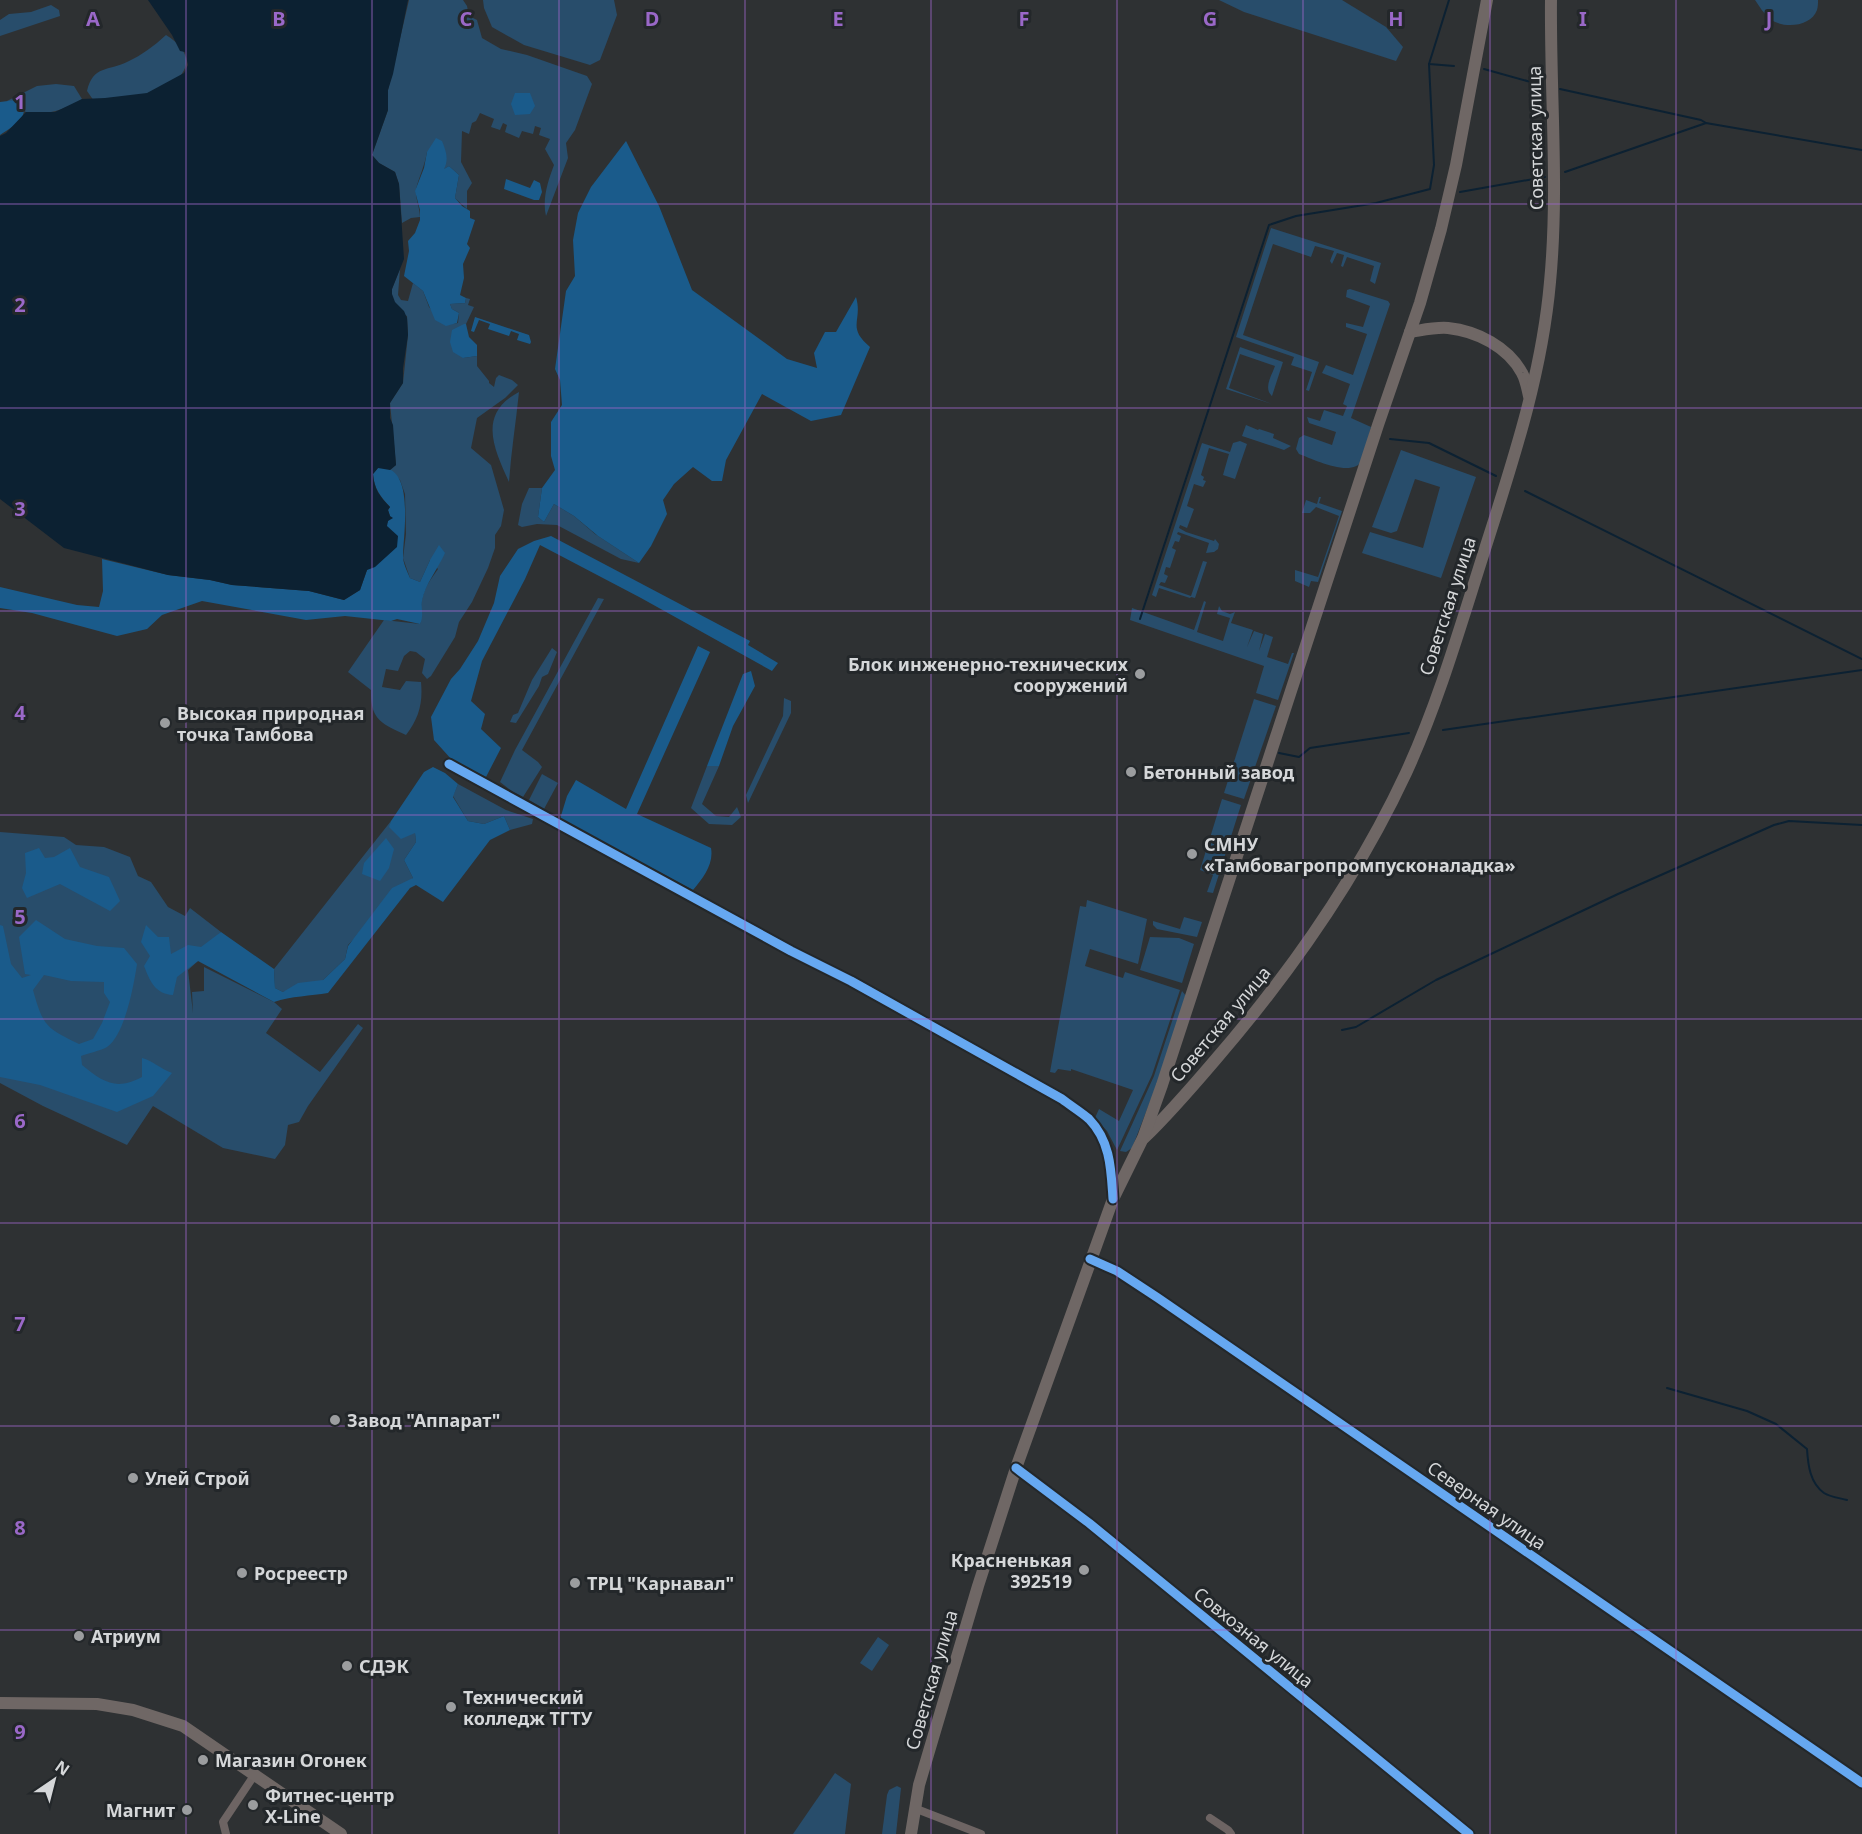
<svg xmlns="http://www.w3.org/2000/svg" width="1862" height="1834" viewBox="0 0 1862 1834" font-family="'Noto Sans',sans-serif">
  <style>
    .green { fill: #284d6b }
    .forest { fill: #1a5b8b; fill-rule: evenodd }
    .water { fill: #0c2132 }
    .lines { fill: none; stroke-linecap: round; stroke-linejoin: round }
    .stream { stroke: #0c2132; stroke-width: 2 }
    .street { stroke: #6d6463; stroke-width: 8 }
    .secondary { stroke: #6f6765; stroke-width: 12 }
    .cycleway-casing { stroke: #23272a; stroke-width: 13 }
    .cycleway { stroke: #66a8f1; stroke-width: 9 }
    .grid { fill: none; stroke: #9a68c8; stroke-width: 1.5; stroke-opacity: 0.55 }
    .poi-dot { fill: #9b9d9f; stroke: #23272a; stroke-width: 2 }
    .labels { text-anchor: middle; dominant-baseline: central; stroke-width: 6; stroke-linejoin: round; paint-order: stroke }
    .street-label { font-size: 18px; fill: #d5d7d9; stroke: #23272a }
    .poi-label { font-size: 18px; font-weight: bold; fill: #d5d7d9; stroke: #23272a; text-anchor: start }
    .grid-label { font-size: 20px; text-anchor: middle; font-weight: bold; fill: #9a68c8; stroke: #23272a; stroke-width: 6; stroke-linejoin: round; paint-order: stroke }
  </style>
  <rect width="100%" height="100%" fill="#2e3133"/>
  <g class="green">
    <path d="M409,0H463L467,6L469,16L477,20L482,38L501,49L527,55L587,76L592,84L575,130L566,143L568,158L546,216C542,199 548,181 554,165L545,149L550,139L539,135L541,128L535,126L533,134L522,131L519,138L505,132L507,125L503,123L500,130L491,127L494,119L480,113L476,121L472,123L469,134L462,131L461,162L472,183L467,191V209L455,198L459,175L449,166L443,170L427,152C425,165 419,177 416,189C415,198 420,208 420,217L411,218L402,223L399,184L395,172L379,163L372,155L388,110V90Z"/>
    <path d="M483,0H614L617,15L600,60L590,65L524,45L492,27L484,8Z"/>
    <path d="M1219,0H1342L1386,27L1403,47L1396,61L1244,12Z"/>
    <path d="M1755,0H1818C1818,3 1818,7 1817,10C1811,27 1783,29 1770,19C1764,14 1759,6 1755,0Z"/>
    <path d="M51,5L59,10L60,16L0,36V20L9,14L31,12Z"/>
    <path d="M166,35C192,51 194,71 166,87C161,90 156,94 150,95C132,99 112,99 94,101L87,91C93,65 109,71 127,62C142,55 154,46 166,35Z"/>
    <path d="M56,84L74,86L82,99C61,113 27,122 7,101L37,86Z"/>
    <path d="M1271,228L1381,263L1375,284L1370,281L1374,266L1347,257L1343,267L1341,266L1344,255L1337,253L1332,264L1330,261L1334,251L1315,246L1311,257L1273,244L1243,335L1319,362L1309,391L1306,390L1312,372L1291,365L1294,357L1236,337Z"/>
    <path d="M400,269L398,295L401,300L408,301L413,283L423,291L429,307L446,325L458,323L459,313L452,309L450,304L465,303L466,298L470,299L468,305L474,307L466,324L461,327L463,358L477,356V366L489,381V383L494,387L496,378L499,375L512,380L518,385L505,398L477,418L471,448L491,465L504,510L501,526L495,535V548L488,568L472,602L459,622L455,637L431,676L427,679L422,673L425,659L416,652L410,651L404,656L398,671L386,669L382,687L400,690L406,681L421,682C423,703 419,718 406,735C382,724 370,720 371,690L348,672L384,620L420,624C422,616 421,608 422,600C424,588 431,579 438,569L430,560L420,582L410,578L403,558L406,534L405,494L400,480L390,470L396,465L390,403L403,383L408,335L407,316L389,308L392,289Z"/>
    <path d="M1350,289L1388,301L1390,304L1351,418L1371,427C1368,437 1366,450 1362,460C1353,479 1313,459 1299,454L1296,449L1299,438L1304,435L1332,445L1336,432L1309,423L1307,417L1320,421L1324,410L1343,416L1347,406L1343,404L1350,384L1322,373L1326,365L1353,375L1367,334L1346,327V323L1363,327L1370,306L1346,297L1347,290Z"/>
    <path d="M1240,347L1283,362L1272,396C1263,388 1272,375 1275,366L1240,354L1229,388L1275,405L1226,389Z"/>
    <path d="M519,392C516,422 511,452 509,482C494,449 477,414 519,392Z"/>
    <path d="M1246,425L1258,430L1259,429L1274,434L1273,438L1291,446L1284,450L1242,436Z"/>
    <path d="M1240,441L1247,444L1235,479L1223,475L1229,454L1209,448L1201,475L1204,477L1203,480L1206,481L1203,487L1194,484L1187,506L1194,509L1187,528L1180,525L1179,528L1186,532L1214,541L1215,539L1219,544L1218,549L1214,552L1206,553L1209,543L1178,532L1177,534L1181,536L1179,542L1175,541L1172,548L1176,550L1170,568L1166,567L1164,574L1168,576L1165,583L1161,582L1159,585L1191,596L1203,561L1207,562L1195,598L1191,597L1190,598L1159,588L1156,597L1152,595L1202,443L1230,452L1233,443Z"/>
    <path d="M1401,450L1476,477L1441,578L1362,553L1370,532L1423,548L1440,487L1415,479L1397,531L1391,533L1372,527Z"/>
    <path d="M529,488H542L538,517L544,522L554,504L574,516L595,534L639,563L621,559L557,525L537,524L522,527L518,525L522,504Z"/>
    <path d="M1319,497H1321L1319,503L1342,511L1318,582L1311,581L1309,587L1295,581V570L1318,577L1339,516L1316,507L1310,513H1302L1306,500L1317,504Z"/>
    <path d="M598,598L604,599L522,750L538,762L542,767L523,797L513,792L500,782L515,750Z"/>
    <path d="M1204,601L1206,602L1197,632L1223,641L1230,618L1217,614L1219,606L1222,611L1230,614L1235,612L1231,623L1253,630L1247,647L1254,631L1263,634L1259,651L1265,634L1273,637L1267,657L1288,664L1292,653H1294L1278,700L1256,693L1264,666L1130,620L1132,608L1194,630Z"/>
    <path d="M552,648L557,652L548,674L542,677L539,686L516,723L510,722L513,715L518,713L532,680Z"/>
    <path d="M784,698L791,701V713L748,803L746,795L783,716Z"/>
    <path d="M1254,699L1276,706L1244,799L1224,793Z"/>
    <path d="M707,766H719L702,804L716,816L729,817L737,807L741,817L732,825L709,824L691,808Z"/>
    <path d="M542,774L558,783L544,809L529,800Z"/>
    <path d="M458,784L506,810L533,819L532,824L510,830L504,816L484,824L468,821L453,796Z"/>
    <path d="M1222,799L1241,805L1213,893L1207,892L1213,875L1200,870Z"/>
    <path d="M391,821L390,827L415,832L416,842L404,860L413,878L348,945L345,959L322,981L283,992L275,988L274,969Z"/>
    <path d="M0,832L64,837L76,845L104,847L130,857L138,876L151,882L168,907L185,916L190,908L221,932L198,961L188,970L193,1013L192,992L204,991V967L274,1002L282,1009L266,1033L320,1072L358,1024L363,1028L308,1106L299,1122L288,1125L285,1145L275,1159L223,1148L153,1106L127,1145L43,1106L0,1083Z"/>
    <path d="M1087,900L1147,919L1138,964L1090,949L1085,966L1123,978L1125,972L1180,990L1152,1075L1117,1150L1107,1131L1095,1118L1099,1109L1119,1121L1133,1090L1071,1069V1071L1058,1069L1055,1073L1050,1072L1080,906L1086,907Z"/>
    <path d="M1184,917L1202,922L1197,937L1157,929L1153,925V921L1180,929Z"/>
    <path d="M1150,937L1179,938L1194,944L1182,983L1140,970Z"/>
    <path d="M1182,991L1186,996L1160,1076L1132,1148L1126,1152L1120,1151L1154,1076Z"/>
    <path d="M878,1637L889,1645L872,1671L860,1663Z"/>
    <path d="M835,1773L851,1784L845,1834H793Z"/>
    <path d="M897,1786L901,1788L896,1834H882L887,1795L889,1790Z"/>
  </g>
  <g class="forest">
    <path d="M515,93H530L535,106L530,114L515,115L511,104Z"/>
    <path d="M24,99C27,121 16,124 0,135V102Z"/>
    <path d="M436,138L442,141C446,151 449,159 444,169L449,166L459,175L455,198L462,206L470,211V218L475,220L467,244L470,248L463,264L464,278L460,295L466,298L465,303L450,304L452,309L459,313L457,323L446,326L435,320L423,291L404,276L409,251L408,241L415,233L420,220V210L415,191L424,168L427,152Z"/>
    <path d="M626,141L659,206L692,290L787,359L817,368L814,353L825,332H836L856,297C863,321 846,327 870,347L841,415L811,421L762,394L726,460L722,481H712L693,467L674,484L663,500L667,514L651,546L639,563L598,536L574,516L554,504L544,522L538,517L542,488L555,470L551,456V422L562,405L560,380L555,369L566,291L575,276L573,240L578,213L591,187Z"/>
    <path d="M506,179L530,188L534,180L540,183L542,192L539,200H534L504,189Z"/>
    <path d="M475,317L529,335L531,342L530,344L517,340L519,334L511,331L509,336L488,329L490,324L479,320L474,332L471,331Z"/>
    <path d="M464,324H466L469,337L477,345V356L463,358L453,352L450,342L452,330Z"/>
    <path d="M378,468C416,463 403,535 403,556C403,563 407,571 410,578L420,582L430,560L439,545L445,553C438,569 425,584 422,601C421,609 424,616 420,624L397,619L391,621L345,616L306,620L202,601L162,615L147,629L117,636L32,613L0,608V587L77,605L99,607L103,591L102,559L168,575L210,580L232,585L309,591L344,600L360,590L367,570L391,532L386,526L390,516L388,510L390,507C380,496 374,488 373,474Z"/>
    <path d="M551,536L750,641L748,645L778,663L772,671L641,598L540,545L525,579L482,661L471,701L485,714L481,729L501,748L486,777L452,760L434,740L431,717L451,679L460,669L478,641L494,603L500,576L518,549L534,541Z"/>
    <path d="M698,646L710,652L637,814L711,848C714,864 703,878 693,890L560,819L567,796L576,780L626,809Z"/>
    <path d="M751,671L755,686L733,726L719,766H707L743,674Z"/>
    <path d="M433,767L445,773L458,784L453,797L468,821L484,824L504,816L510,830L490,840L443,902L416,885L410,888L328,993C311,996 291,996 274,1002L198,961L177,977L173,995C155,994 150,981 144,966L150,956L141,942L146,925L158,937H169L171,954L188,945L201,947L221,932L274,969L275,988L283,992L298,983L323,980L345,959L348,946L392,888L413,878L404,860L416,842L415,833L401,839L389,827L391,821L424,772Z"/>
    <path d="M386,838L394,849L389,868L380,881L362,874L364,863Z"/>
    <path d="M39,848L45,858L54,857L70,848L80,867L109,877L120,901L110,911L60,884L27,898L22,888L26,873L25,853Z"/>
    <path d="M36,920L65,939L97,946L124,948L137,964C134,984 125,1035 107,1047C100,1051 88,1053 81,1056L82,1065C103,1082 116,1091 142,1077V1058C153,1061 161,1069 172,1073L153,1096L117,1112L40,1085L0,1077V925L3,926L11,964L22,978L31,975L25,974L19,937ZM44,975L71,981L104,982V993L110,1002L102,1023L93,1039L79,1044C46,1028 43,1026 33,990Z"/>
  </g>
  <path class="water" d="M148,0H408L393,74L388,90V110L372,155L379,163L395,172L399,184L404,259L392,289V294L395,302L404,311L407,318L408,335L403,368V383L390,403V418L393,425L396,465L390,470L378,468L373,474C374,489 380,497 390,507L388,510L390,516L393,518L388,521L387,526L398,536L397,547L375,567L367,570L360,590L344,600L309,591L232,585L210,580L168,575L64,548L0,499V136L6,133L26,112H55L82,99L105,98L147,93L184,73L188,65L185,52L180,51L172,35Z"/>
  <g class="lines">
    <g class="stream">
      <path d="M1449,0L1429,64L1454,66"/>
      <path d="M1484,69L1538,84"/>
      <path d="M1560,89L1701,120L1706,123"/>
      <path d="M1565,172L1706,123L1862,150"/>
      <path d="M1460,192L1545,177"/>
      <path d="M1390,439L1429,443L1496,476"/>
      <path d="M1525,491L1862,659"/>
      <path d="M1140,619L1269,225L1296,216L1376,203L1430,189L1434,165L1429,64"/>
      <path d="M1443,730L1862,670"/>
      <path d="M1279,753L1299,757L1310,748L1409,733"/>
      <path d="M1342,1030L1356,1027L1436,980L1618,894L1774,825L1789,821L1862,825"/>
      <path d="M1667,1388L1747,1411L1776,1424L1807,1449C1808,1465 1810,1483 1824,1493C1830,1497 1840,1498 1847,1500"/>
    </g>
    <g class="street">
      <path d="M449,764L791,951L851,981L1062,1099C1071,1105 1081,1111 1088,1119C1111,1141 1111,1168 1113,1197"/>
      <path d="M1090,1259L1117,1271L1158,1298L1862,1783"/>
      <path d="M914,1808L981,1834"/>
      <path d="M1210,1818L1228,1830L1231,1834"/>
      <path d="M226,1834L223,1822L255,1774"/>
    </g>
    <g class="secondary">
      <path d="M1410,332C1423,330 1435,327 1448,328C1477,331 1508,347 1522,373C1526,380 1527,388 1529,396"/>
      <path d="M1144,1138C1170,1113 1193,1086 1216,1059C1291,972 1357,878 1406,773C1439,701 1461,624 1485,549C1513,461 1542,374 1550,282C1559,188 1550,94 1551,0"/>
      <path d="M1016,1468L1089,1523L1469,1834"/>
      <path d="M0,1703L97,1704L133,1710L183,1726L341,1834"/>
      <path d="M911,1834L919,1785L978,1586L1016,1468L1113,1199L1143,1138L1162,1085L1378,425L1420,303L1441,229L1456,165L1487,0"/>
    </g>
    <g class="cycleway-casing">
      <g id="cycleway">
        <path d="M449,764L791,951L851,981L1062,1099C1071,1106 1081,1112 1089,1119C1111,1142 1111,1170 1113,1199"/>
        <path d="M1090,1259L1117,1271L1158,1298L1862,1783"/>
        <path d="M1016,1468L1089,1523L1469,1834"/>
      </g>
    </g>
    <use href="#cycleway" class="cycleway"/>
  </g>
  <path class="grid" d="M186,0V1834M372,0V1834M559,0V1834M745,0V1834M931,0V1834M1117,0V1834M1303,0V1834M1490,0V1834M1676,0V1834M0,204H1862M0,408H1862M0,611H1862M0,815H1862M0,1019H1862M0,1223H1862M0,1426H1862M0,1630H1862"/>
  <g class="poi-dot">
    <circle cx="1140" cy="674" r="6"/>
    <circle cx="165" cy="723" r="6"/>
    <circle cx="1131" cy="772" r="6"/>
    <circle cx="1192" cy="854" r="6"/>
    <circle cx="335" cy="1420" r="6"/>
    <circle cx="133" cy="1478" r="6"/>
    <circle cx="1084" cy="1570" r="6"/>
    <circle cx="242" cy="1573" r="6"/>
    <circle cx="575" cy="1583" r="6"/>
    <circle cx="79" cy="1636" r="6"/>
    <circle cx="347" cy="1666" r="6"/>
    <circle cx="451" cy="1707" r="6"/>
    <circle cx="203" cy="1760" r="6"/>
    <circle cx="253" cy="1805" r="6"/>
    <circle cx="187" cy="1810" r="6"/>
  </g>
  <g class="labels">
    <g class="street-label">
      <text transform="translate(1535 138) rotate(-91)">Советская улица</text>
      <text transform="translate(1447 606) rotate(-72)">Советская улица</text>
      <text transform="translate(1220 1024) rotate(-50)">Советская улица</text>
      <text transform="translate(1487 1505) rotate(35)">Северная улица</text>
      <text transform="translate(1254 1637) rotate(39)">Совхозная улица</text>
      <text transform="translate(931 1680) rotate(-74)">Советская улица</text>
    </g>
    <g class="poi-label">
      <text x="1128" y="664" text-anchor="end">Блок инженерно-технических<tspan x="1128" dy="21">сооружений</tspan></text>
      <text x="177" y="713">Высокая природная<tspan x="177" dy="21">точка Тамбова</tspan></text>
      <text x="1143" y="772">Бетонный завод</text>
      <text x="1204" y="844">СМНУ<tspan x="1204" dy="21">«Тамбовагропромпусконаладка»</tspan></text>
      <text x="347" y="1420">Завод "Аппарат"</text>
      <text x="145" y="1478">Улей Строй</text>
      <text x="1072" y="1560" text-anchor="end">Красненькая<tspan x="1072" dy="21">392519</tspan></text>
      <text x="254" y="1573">Росреестр</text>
      <text x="587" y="1583">ТРЦ "Карнавал"</text>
      <text x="91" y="1636">Атриум</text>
      <text x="359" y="1666">СДЭК</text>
      <text x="463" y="1697">Технический<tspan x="463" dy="21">колледж ТГТУ</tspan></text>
      <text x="215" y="1760">Магазин Огонек</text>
      <text x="265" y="1795">Фитнес-центр<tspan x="265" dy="21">X-Line</tspan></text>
      <text x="175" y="1810" text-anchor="end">Магнит</text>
    </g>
  </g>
  <g class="grid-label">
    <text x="93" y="26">A</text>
    <text x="279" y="26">B</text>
    <text x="466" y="26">C</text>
    <text x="652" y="26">D</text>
    <text x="838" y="26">E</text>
    <text x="1024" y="26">F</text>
    <text x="1210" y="26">G</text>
    <text x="1396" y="26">H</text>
    <text x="1583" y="26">I</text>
    <text x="1769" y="26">J</text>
    <text x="20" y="109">1</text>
    <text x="20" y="312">2</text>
    <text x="20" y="516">3</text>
    <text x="20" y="720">4</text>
    <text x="20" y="924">5</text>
    <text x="20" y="1128">6</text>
    <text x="20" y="1331">7</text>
    <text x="20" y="1535">8</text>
    <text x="20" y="1739">9</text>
  </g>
  <g transform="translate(54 1780) rotate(35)" stroke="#23272a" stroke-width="4.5" paint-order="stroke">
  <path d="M0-4.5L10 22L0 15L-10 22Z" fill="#d5d7d9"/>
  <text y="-9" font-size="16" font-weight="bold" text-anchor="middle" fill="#d5d7d9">N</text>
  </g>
</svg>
